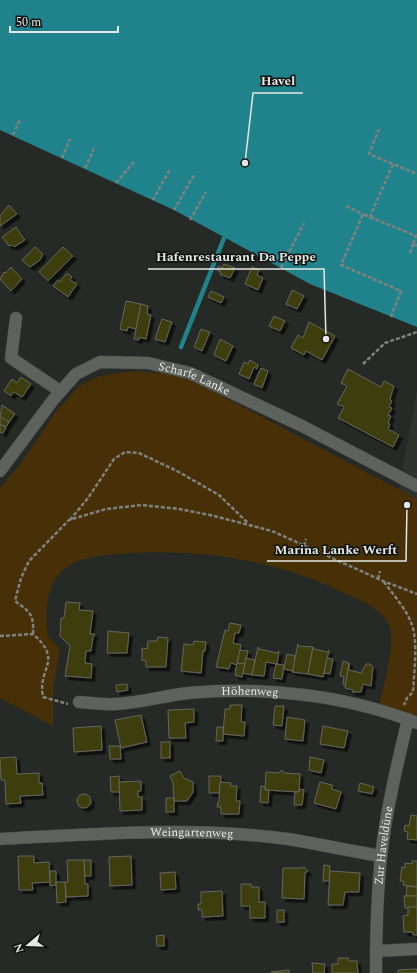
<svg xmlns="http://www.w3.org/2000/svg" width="417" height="973" viewBox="0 0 417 973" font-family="Spectral,serif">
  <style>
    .built { fill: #2c342b }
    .green { fill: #473007 }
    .water { fill: #20838b }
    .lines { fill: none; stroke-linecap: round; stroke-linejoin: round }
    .stream { stroke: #20838b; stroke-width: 4.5 }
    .building { fill: #3e3e10; stroke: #65655f; filter: url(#shadow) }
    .minor-casing { stroke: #424642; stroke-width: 13 }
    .path { stroke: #7f827e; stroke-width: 2.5; stroke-dasharray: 4 2; stroke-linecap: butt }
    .minor { stroke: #5e625d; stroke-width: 12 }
    .labels { text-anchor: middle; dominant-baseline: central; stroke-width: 3; stroke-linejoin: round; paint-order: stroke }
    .street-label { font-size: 12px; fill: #e5e7e4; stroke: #101210 }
    .leader { fill: none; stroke: #e5e7e4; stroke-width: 1.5 }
    .callout-dot { fill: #e5e7e4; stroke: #101210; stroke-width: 1.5 }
    .callout-label { font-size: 13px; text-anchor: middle; font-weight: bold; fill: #e5e7e4; stroke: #101210; stroke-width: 3; stroke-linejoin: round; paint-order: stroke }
  </style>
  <defs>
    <filter id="shadow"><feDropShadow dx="3.5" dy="3.5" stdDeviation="0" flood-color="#0009"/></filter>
  </defs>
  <rect width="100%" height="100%" fill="#262a26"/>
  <path class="built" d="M417,391V561L388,549Z"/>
  <path class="green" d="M135,371L171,374L188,378L417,499V717L379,705C384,686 396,642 389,625C381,608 363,602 348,595C278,560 198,547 119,554C100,555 74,558 60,573C45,589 45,616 48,637L60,648L53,690V726L0,698V488L22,462L55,413L79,386L99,376Z"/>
  <path class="water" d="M0,0H417V327L310,284L174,210L0,130Z"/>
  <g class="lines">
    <path class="stream" d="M181,347L224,238"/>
  </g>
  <g class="building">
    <path d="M9,205L17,214L0,226V216Z"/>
    <path d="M16,227L25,240L14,247L12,245L9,246L2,237Z"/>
    <path d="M35,247L43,254L40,260L30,267L22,260Z"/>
    <path d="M63,247L73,256L48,281L39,272Z"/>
    <path d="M224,264L235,268L230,278L220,274L221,272L217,270L218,266L222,268Z"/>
    <path d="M11,267L22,279L11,291L0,279L4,272L6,273Z"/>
    <path d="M252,267L259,270L257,275L263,278L258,290L245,284Z"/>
    <path d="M67,273L72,277L70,280L77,284L68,297L53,286L58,280L60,282Z"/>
    <path d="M292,290L304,296L297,309L286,304Z"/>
    <path d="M211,291L224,297L221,303L208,297Z"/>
    <path d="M126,301L141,304L136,329L128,327L127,331L120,329Z"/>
    <path d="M141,304L148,306L147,314L151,315L146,339L139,337V340L134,339Z"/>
    <path d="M274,316L285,321L280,331L269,326Z"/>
    <path d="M162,319L172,322L165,342L155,339Z"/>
    <path d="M309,322L335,336L322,360L306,351L304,355L291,348L298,335L303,338Z"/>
    <path d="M201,329L210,332L202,351L194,347Z"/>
    <path d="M220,339L233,346L226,361L214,355Z"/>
    <path d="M250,360L258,365L257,369L254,367L249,379L239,374L244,362L248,364Z"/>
    <path d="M261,368L268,371L262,388L254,384Z"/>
    <path d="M348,369L381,387L384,381L394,386L390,399L392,401L389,407L392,408L388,415L391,416L388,423L390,424L388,429L399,435L393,447L338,418L344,407L337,404L347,386L341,383Z"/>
    <path d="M21,377L31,384L22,397L14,392L11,396L4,391L12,379L17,383Z"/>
    <path d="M2,405L15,414L9,422L0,417Z"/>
    <path d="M0,417L9,422L6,427L0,424Z"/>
    <path d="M0,424L6,428L3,433L0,432Z"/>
    <path d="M66,602L80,603L79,610L93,611L90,634H95L93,637L91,651H86L85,663L92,664L91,678L65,676L70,646L60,636L61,618H64Z"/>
    <path d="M230,623L241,625L239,633H235L233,643L241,645L237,665L231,663L229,669L216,667L225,630L228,631Z"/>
    <path d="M108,631L129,633L127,653H107Z"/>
    <path d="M158,637L168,638L166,667H146V661L142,660V648L147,649L148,641H157Z"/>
    <path d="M194,641L206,642L205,651H203L201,673L181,671L184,644L193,645Z"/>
    <path d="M298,644V646L313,647L308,674L292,672Z"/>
    <path d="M258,647L259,649L277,653L279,651L277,664L266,662L264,676L252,675Z"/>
    <path d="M313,647L314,649L327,652L329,650L323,677L308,674Z"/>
    <path d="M240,650L248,651L245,664L237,663Z"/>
    <path d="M287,654L295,656L293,671L284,669Z"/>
    <path d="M246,658L255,660L252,675L243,673Z"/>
    <path d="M327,658L333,659L330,674L324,673Z"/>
    <path d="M343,661L349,663L346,685L343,684L344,677L340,676Z"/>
    <path d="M237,663L245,664L242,677L235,675Z"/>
    <path d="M349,663V670L361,673L366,664H370L373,667L371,686L363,684L361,692H352L353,690L345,688Z"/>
    <path d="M276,664L284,665L282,679L273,678Z"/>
    <path d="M127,684L128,690L117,692L116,685Z"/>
    <path d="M230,705H242L241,722H245L244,736L223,734L225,709H230Z"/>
    <path d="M275,706H284L282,726L273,725Z"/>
    <path d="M194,709V722L185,723L186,738H169L168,710Z"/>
    <path d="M141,715L147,742L121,748L115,720Z"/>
    <path d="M287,717L305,720L303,741L285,739Z"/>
    <path d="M101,726L102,750L74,752L73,728Z"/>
    <path d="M323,726L348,731L344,748L320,744Z"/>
    <path d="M217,727H223V741H216Z"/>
    <rect x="161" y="742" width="9" height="16"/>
    <path d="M109,746H120L121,759H110Z"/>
    <path d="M16,757L17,774L39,773V783H42L43,795L20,796L21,803L6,804L5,780H1L0,758Z"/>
    <path d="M310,757L324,760L321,773L309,770Z"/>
    <path d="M282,770L284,773L300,774L299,792L265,790L266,772L278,773Z"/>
    <path d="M180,771L184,778L193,782V792L187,801H174L173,783L170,776Z"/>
    <path d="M119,776L120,792H111L110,777Z"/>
    <path d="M209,776H221L220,793H209Z"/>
    <path d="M141,781V791H138V797H142V810L120,811L119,782Z"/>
    <path d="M220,782L231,783L230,786H237L236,801H240L239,814H221V807H217L218,802H219Z"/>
    <path d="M320,782L332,785V789L341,792L336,809L314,803Z"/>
    <path d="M360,783L374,787L372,794L358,791Z"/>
    <path d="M261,786L265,787V790H269L268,803L260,802Z"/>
    <path d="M299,789L304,790L302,805H294L295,792H299Z"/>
    <circle cx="84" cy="801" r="7"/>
    <rect x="166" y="798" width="8" height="14"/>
    <path d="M411,815L417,816V840L407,839L408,832L404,831L405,825L409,826Z"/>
    <path d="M18,856H34V863L49,862L50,882L32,883L33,890H19Z"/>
    <path d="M131,856L132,885L110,886L109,857Z"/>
    <path d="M67,860H84L85,884H88V896L66,897L65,882H68Z"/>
    <path d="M84,860H91V876H85Z"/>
    <path d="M412,861H417V887L403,885L404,881H400L402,867L405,868V863L412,864Z"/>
    <path d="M324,865L330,866L329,881H323Z"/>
    <path d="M304,867L308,871L305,873L304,899L282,898L283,868H302Z"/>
    <path d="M50,871H56V885L50,886Z"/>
    <path d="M330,871L360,873L359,892H345L343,905H328Z"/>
    <path d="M175,872L176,889L161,890L160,873Z"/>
    <path d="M56,882H65L66,902L57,903Z"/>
    <path d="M241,884H251V887H259V902H265V918H250V906H241Z"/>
    <path d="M407,886L417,887V896H406Z"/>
    <path d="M222,891L223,916L202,917V910H198V904H201V892Z"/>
    <path d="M404,896H417V907L405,908Z"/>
    <path d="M408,907H417V935H413V932H404L403,916L408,915Z"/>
    <rect x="277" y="910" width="7" height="12"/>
    <path d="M164,935V946H157L156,936Z"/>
    <path d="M338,958H348L349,961H357L358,973H332V964H338Z"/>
    <path d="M312,963L325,964L324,973H313Z"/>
    <path d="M417,969V973H398V970Z"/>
    <path d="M289,970V973H271V972Z"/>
  </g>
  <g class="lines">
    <g class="minor-casing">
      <g id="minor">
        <path d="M16,318L11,358L60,391"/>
        <path id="s1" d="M0,471L53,400L76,374L100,362L148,363L190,373L302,426L417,486"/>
        <path id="s2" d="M79,702C91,703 104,705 116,704C139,703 164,696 188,693C264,686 346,695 417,723"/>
        <path id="s3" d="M0,839C96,834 193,826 288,839C319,844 350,851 381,856"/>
        <path d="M376,951L417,949"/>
        <path id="s4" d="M376,973C376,934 377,896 381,857C386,811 397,765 408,719"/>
      </g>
    </g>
    <g class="path">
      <path d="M379,129L369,154L393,164"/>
      <path d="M13,135L20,119"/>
      <path d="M62,158L70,139"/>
      <path d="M85,168L94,149"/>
      <path d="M116,183L134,162"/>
      <path d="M153,200L170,169"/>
      <path d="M346,206L363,214"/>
      <path d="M174,210L194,175"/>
      <path d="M370,217L416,236L413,244L417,246"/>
      <path d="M190,220L206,192"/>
      <path d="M410,253L413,244"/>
      <path d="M281,268L304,223"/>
      <path d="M391,317L401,291L341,265L363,214L370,217L393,164L417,174"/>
      <path d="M363,364L385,343L417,332"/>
      <path d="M70,520L88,498L114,459L125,452L139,453L177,471L219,495L248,523"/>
      <path d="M304,546L306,539"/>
      <path d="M378,579L380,571"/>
      <path d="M384,582C395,597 411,614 414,633C417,652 414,673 413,692L407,698L404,705"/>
      <path d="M33,634C34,614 30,612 15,601L21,578L29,561L69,520L106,509L142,505L179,509L210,515L272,531L383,581L417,594"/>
      <path d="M0,636L33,634C64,661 37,668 43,697L68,704"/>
    </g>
    <use href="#minor" class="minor"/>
  </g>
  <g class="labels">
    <g class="street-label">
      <text stroke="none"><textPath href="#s1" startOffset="247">Scharfe Lanke</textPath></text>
      <text stroke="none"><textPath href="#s2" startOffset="172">Höhenweg</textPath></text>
      <text stroke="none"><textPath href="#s3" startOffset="192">Weingartenweg</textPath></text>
      <text stroke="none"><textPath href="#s4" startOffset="128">Zur Haveldüne</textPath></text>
    </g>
  </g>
  <path class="leader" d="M245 163L253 93H303M326 339L324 269H148M407 505L406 561H267"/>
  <g class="callout-dot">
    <circle cx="245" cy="163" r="4"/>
    <circle cx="326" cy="339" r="4"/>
    <circle cx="407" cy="505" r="4"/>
  </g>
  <g class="callout-label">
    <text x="278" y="85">Havel</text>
    <text x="236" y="261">Hafenrestaurant Da Peppe</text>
    <text x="336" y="554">Marina Lanke Werft</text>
  </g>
  <g transform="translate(28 945) rotate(251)" stroke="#101210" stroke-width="3" paint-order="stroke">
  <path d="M0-3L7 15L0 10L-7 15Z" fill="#e5e7e4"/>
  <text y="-6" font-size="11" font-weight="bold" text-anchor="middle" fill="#e5e7e4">N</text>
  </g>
  <path d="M10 26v6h108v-6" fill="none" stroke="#e5e7e4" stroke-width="2"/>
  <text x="16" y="26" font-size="12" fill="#e5e7e4" stroke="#101210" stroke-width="3" paint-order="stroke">50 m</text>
</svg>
